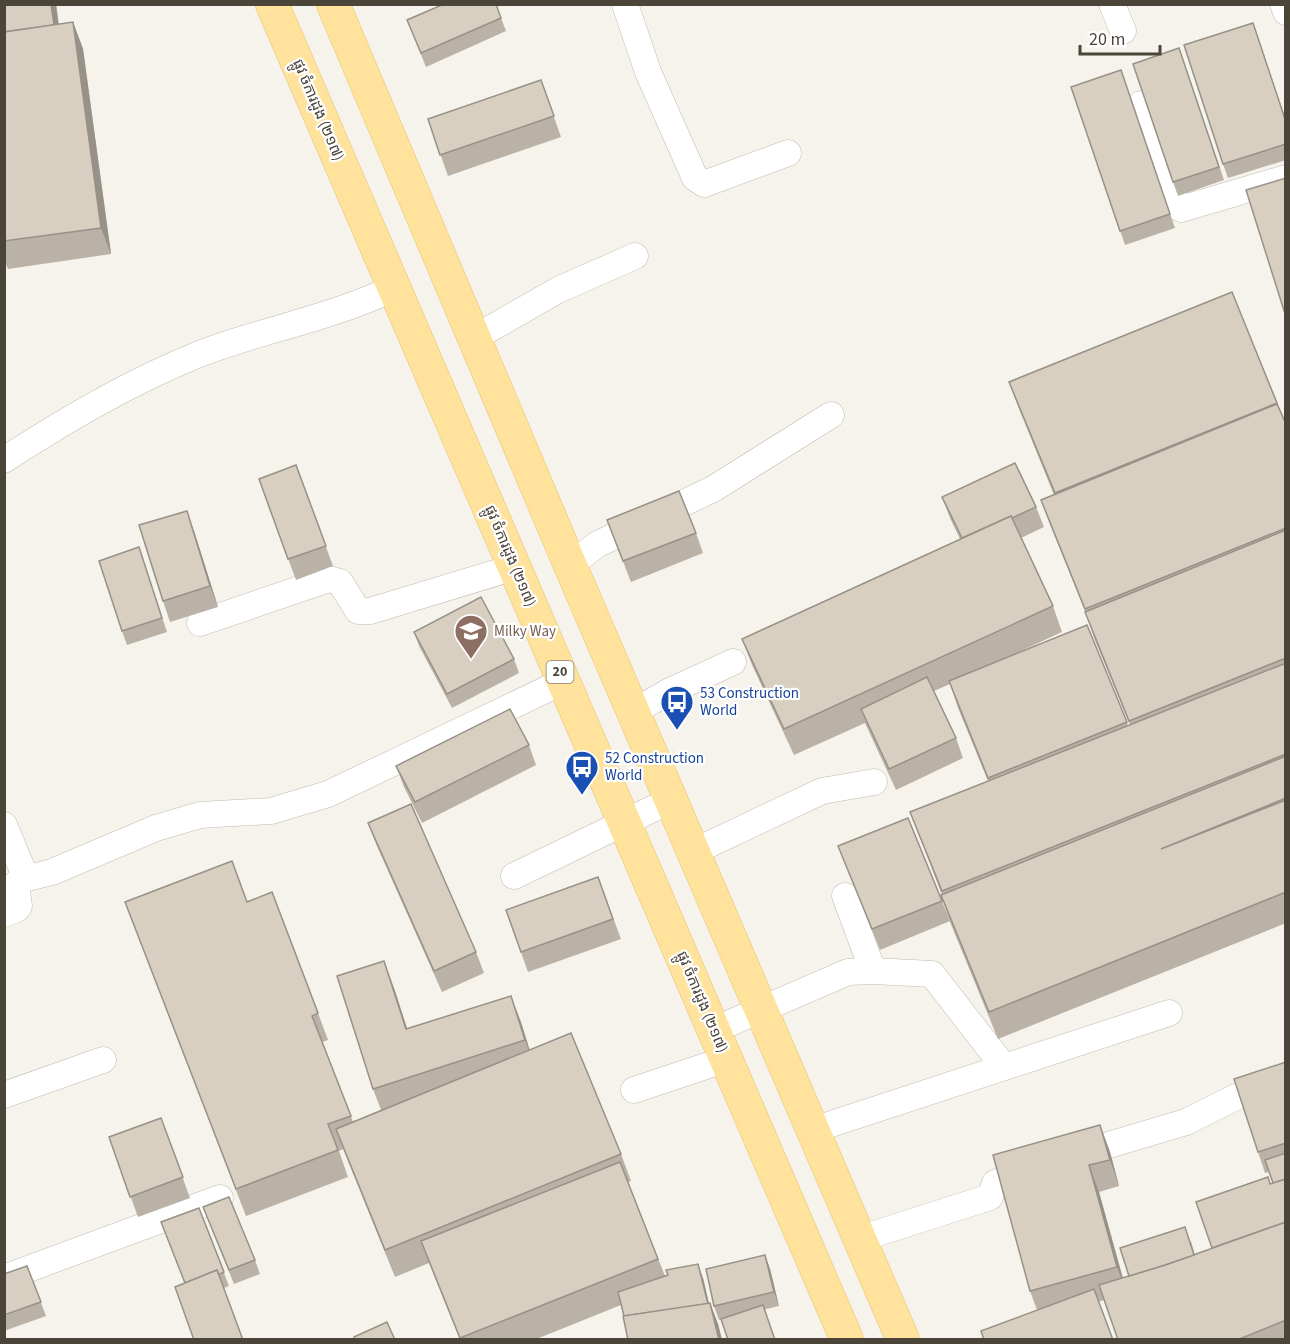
<svg xmlns="http://www.w3.org/2000/svg" width="1290" height="1344" viewBox="0 0 1290 1344" font-family="'Source Sans 3','Noto Sans Khmer',sans-serif">
  <style>
    .lines { fill: none; stroke-linecap: round; stroke-linejoin: round }
    .minor-casing { stroke: #c2bbae; stroke-width: 27 }
    .major-casing { stroke: #e6c16a; stroke-width: 34 }
    .minor { stroke: #fff; stroke-width: 26 }
    .major { stroke: #ffe39c; stroke-width: 33 }
    .wall { fill: #bab2a6 }
    .shaded-wall { fill: #979187 }
    .building { fill: #d8cfc1; stroke: #979187; stroke-width: 1.5 }
    .labels { text-anchor: middle; dominant-baseline: central; stroke-width: 4.5; stroke-linejoin: round; paint-order: stroke }
    .shield { fill: #fff; stroke: #817c74; stroke-width: 1.5 }
    .shield-label { font-size: 14px; font-weight: bold; fill: #4b4439 }
    .street-label { font-size: 15px; fill: #4b4439; stroke: #fff }
    .education-label { font-size: 15px; fill: #785e54; stroke: #fff; text-anchor: start }
    .transit-label { font-size: 15px; fill: #164399; stroke: #fff; text-anchor: start }
  </style>
  <rect width="100%" height="100%" fill="#f6f3ec"/>
  <g class="lines">
    <g class="minor-casing">
      <g id="minor">
        <path d="M625,4L648,72L695,178L704,184L788,153"/>
        <path d="M1112,4L1123,31"/>
        <path d="M1283,4L1286,12"/>
        <path d="M1141,104L1178,207L1181,209L1286,178"/>
        <path d="M474,338L558,290L635,256"/>
        <path d="M4,460C62,422 133,381 197,355C247,335 302,324 353,305C367,300 381,294 395,288"/>
        <path d="M570,565L598,544L713,489L831,415"/>
        <path d="M200,623L329,579L340,582L358,611H370L515,567"/>
        <path d="M633,712L670,691L733,662"/>
        <path d="M4,825L26,878"/>
        <path d="M693,852L822,791L874,782"/>
        <path d="M514,876L671,800"/>
        <path d="M845,896L873,971"/>
        <path d="M4,914L17,909L19,906L16,884L20,880L52,872L156,828L200,815L271,811L328,794L564,681"/>
        <path d="M714,1030L848,972L873,971L932,974L1004,1067"/>
        <path d="M634,1090L727,1059"/>
        <path d="M4,1095L103,1060"/>
        <path d="M813,1130L1169,1013"/>
        <path d="M1075,1155L1186,1122L1236,1097L1286,1077"/>
        <path d="M859,1239L990,1197L995,1183L1032,1169"/>
        <path d="M4,1278L220,1198"/>
      </g>
    </g>
    <g class="major-casing">
      <g id="major">
        <path d="M272,4L847,1340"/>
        <path d="M333,4L570,565L903,1340"/>
      </g>
    </g>
    <use href="#minor" class="minor"/>
    <use href="#major" class="major"/>
  </g>
  <g class="wall">
    <path d="M4,4H56L59,24L73,22L83,49L111,254L8,269L4,260Z"/>
    <path d="M501,18L506,31L426,67L407,20Z"/>
    <path d="M1258,37L1286,120V160L1228,178L1223,164Z"/>
    <path d="M1179,48L1224,180L1178,196L1173,182Z"/>
    <path d="M1121,70L1175,228L1125,245L1071,87Z"/>
    <path d="M541,80L561,137L448,176L428,119Z"/>
    <path d="M1232,292L1286,424V923L998,1039L950,922L941,895H942L910,812L988,781L958,708L950,684L934,691L956,738L963,758L896,790L865,723L794,755L752,665L742,639L960,539L950,518L942,497L1036,507L1044,527L1021,538L1053,606L1062,632L1019,652L1087,625L1128,725H1130L1094,638L1085,611L1051,527L1041,500L1054,495L1019,409L1009,382Z"/>
    <path d="M296,465L333,566L296,580L266,499Z"/>
    <path d="M607,520L696,533L703,553L631,582Z"/>
    <path d="M194,531L218,607L170,622L163,601Z"/>
    <path d="M139,547L167,632L127,645L122,631Z"/>
    <path d="M414,632L514,659L519,673L452,708L419,646Z"/>
    <path d="M529,745L536,765L422,823L404,787L396,766Z"/>
    <path d="M368,823L476,952L484,973L442,992L376,844Z"/>
    <path d="M838,846L942,901L950,921L880,950Z"/>
    <path d="M598,877L621,939L528,972L506,910Z"/>
    <path d="M125,902H247L318,1013L328,1040L322,1042L353,1122L381,1110L373,1089L394,988L407,1029L511,996L529,1049L621,1154L631,1181L628,1182L665,1276L703,1278L709,1304L710,1303L718,1324L722,1340H628L621,1305L534,1340H460L429,1263L395,1277L343,1149L339,1151L348,1177L246,1216Z"/>
    <path d="M1286,1062V1340H1118L1104,1300L1098,1302L1037,1310L1030,1291L1100,1125L1110,1152L1119,1186L1099,1192L1123,1278L1129,1276L1191,1241L1195,1255L1212,1248L1270,1184L1273,1183L1269,1172L1265,1173L1258,1152Z"/>
    <path d="M161,1118L190,1198L138,1217L109,1137Z"/>
    <path d="M203,1207L255,1260L260,1274L234,1284Z"/>
    <path d="M199,1208L229,1286L224,1288L185,1283Z"/>
    <path d="M765,1255L770,1269L779,1306L719,1320L714,1306Z"/>
    <path d="M27,1266L46,1316L4,1331V1274Z"/>
  </g>
  <g class="shaded-wall">
    <path d="M51,4H56L61,48L54,27Z"/>
    <path d="M73,22L83,49L111,254L101,228Z"/>
    <path d="M187,511L194,531L218,607L210,586Z"/>
    <path d="M384,961L394,988L416,1056L406,1029Z"/>
    <path d="M511,996L521,1022L535,1067L525,1040Z"/>
    <path d="M1100,1125L1110,1152L1119,1186L1110,1160Z"/>
    <path d="M1089,1165L1099,1192L1127,1294L1117,1267Z"/>
    <path d="M765,1255L770,1269L779,1306L774,1292Z"/>
    <path d="M698,1264L703,1278L713,1321L708,1307Z"/>
    <path d="M710,1303L718,1324L722,1340H719Z"/>
  </g>
  <g class="building">
    <path d="M4,4H51L54,25L4,32Z"/>
    <path d="M444,4H496L501,18L421,53L407,20Z"/>
    <path d="M73,22L101,228L4,241V32Z"/>
    <path d="M1253,23L1286,122V144L1223,164L1184,45Z"/>
    <path d="M1179,48L1219,167L1173,182L1133,64Z"/>
    <path d="M1121,70L1170,214L1120,231L1071,87Z"/>
    <path d="M541,80L554,116L440,155L428,119Z"/>
    <path d="M1286,178V317L1246,190Z"/>
    <path d="M1232,292L1277,403L1055,493L1009,382Z"/>
    <path d="M1277,404L1286,424V528L1085,609L1041,500Z"/>
    <path d="M1015,463L1036,507L1012,518L1011,516L962,538L942,497Z"/>
    <path d="M296,465L326,546L288,559L259,479Z"/>
    <path d="M679,491L696,533L623,561L607,520Z"/>
    <path d="M187,511L210,586L163,601L139,525Z"/>
    <path d="M1011,516L1053,606L784,729L742,639Z"/>
    <path d="M1286,530V658L1129,721L1085,612Z"/>
    <path d="M139,547L162,618L122,631L99,561Z"/>
    <path d="M481,597L514,659L447,694L414,632Z"/>
    <path d="M1087,625L1127,722L988,778L949,681Z"/>
    <path d="M1286,663V754L942,891L910,812Z"/>
    <path d="M927,677L956,738L889,769L861,709Z"/>
    <path d="M510,709L529,745L415,802L396,766Z"/>
    <path d="M1286,756V798L1161,849L1286,800V892L989,1012L941,895Z"/>
    <path d="M411,804L476,952L434,971L368,823Z"/>
    <path d="M908,818L942,901L872,929L838,846Z"/>
    <path d="M232,861L247,902L272,892L318,1013L312,1016L351,1116L328,1124L338,1150L236,1189L125,902Z"/>
    <path d="M598,877L613,919L521,952L506,910Z"/>
    <path d="M384,961L406,1029L511,996L525,1040L373,1089L337,976Z"/>
    <path d="M571,1033L621,1154L385,1250L336,1129Z"/>
    <path d="M1286,1062V1143L1258,1152L1234,1079Z"/>
    <path d="M161,1118L183,1177L130,1197L109,1137Z"/>
    <path d="M1100,1125L1110,1160L1089,1165L1117,1267L1030,1291L993,1155Z"/>
    <path d="M1286,1153V1179L1273,1183L1265,1160Z"/>
    <path d="M620,1162L658,1259L460,1338L421,1241Z"/>
    <path d="M1268,1177L1270,1184L1286,1179V1222L1212,1248L1196,1202Z"/>
    <path d="M229,1197L255,1260L229,1270L203,1207Z"/>
    <path d="M199,1208L224,1272L218,1275L217,1270L185,1283L161,1222Z"/>
    <path d="M1286,1222V1320L1237,1340H1118L1099,1285L1165,1265Z"/>
    <path d="M1185,1227L1194,1255L1165,1265L1129,1276L1120,1248Z"/>
    <path d="M765,1255L774,1292L714,1306L706,1269Z"/>
    <path d="M698,1264L708,1304L624,1316L618,1292L668,1275L666,1270Z"/>
    <path d="M27,1266L41,1302L4,1315V1274Z"/>
    <path d="M217,1270L243,1340H194L175,1287Z"/>
    <path d="M1094,1289L1113,1340H984L981,1331Z"/>
    <path d="M710,1303L719,1340H628L623,1316Z"/>
    <path d="M763,1305L775,1340H728L721,1319Z"/>
    <path d="M387,1322L395,1340H355L354,1337Z"/>
  </g>
  <defs>
    <g id="school-pin" transform="scale(1.725)"><path d="M0 17L-7.5 6A9.5 9.5 0 1 1 7.5 6Z" fill="#8d6e63" stroke="#fff"/><path d="M0-5L7-2L0 1L-7-2ZM-4 1L0 2.5L4 1V4Q0 6-4 4Z" fill="#fff"/></g>
    <g id="bus-pin" transform="scale(1.725)"><path d="M0 17L-7.5 6A9.5 9.5 0 1 1 7.5 6Z" fill="#1a4fb4" stroke="#fff"/><path d="M-5-6H5V4H4V6H2V4H-2V6H-4V4H-5ZM-3.5-4V0h7V-4ZM-3.5 1.2v1.5H-2V1.2ZM2 1.2v1.5H3.5V1.2Z" fill="#fff"/></g>
  </defs>
  <g fill-rule="evenodd">
    <use href="#school-pin" x="471" y="631"/>
    <use href="#bus-pin" x="677" y="702"/>
    <use href="#bus-pin" x="582" y="767"/>
  </g>
  <g class="labels">
    <rect class="shield" x="546.5" y="661" width="27" height="22" rx="4.5"/>
    <g class="shield-label">
      <text x="560" y="672">20</text>
    </g>
    <g class="street-label">
      <text transform="translate(318 110) rotate(67)">ផ្លូវ ចំការដូង (២១៧)</text>
      <text transform="translate(510 556) rotate(67)">ផ្លូវ ចំការដូង (២១៧)</text>
      <text transform="translate(702 1002) rotate(67)">ផ្លូវ ចំការដូង (២១៧)</text>
    </g>
    <g class="education-label">
      <text x="494" y="631">Milky Way</text>
    </g>
    <g class="transit-label">
      <text x="700" y="693">53 Construction<tspan x="700" dy="17">World</tspan></text>
      <text x="605" y="758">52 Construction<tspan x="605" dy="17">World</tspan></text>
    </g>
  </g>
  <rect width="1290" height="1344" fill="none" stroke="#4b4439" stroke-width="12"/>
  <path d="M1080 45v9h80v-9" fill="none" stroke="#4b4439" stroke-width="3"/>
  <text x="1089" y="45" font-size="18" fill="#4b4439" stroke="#ffffff" stroke-width="4.5" paint-order="stroke">20 m</text>
</svg>
